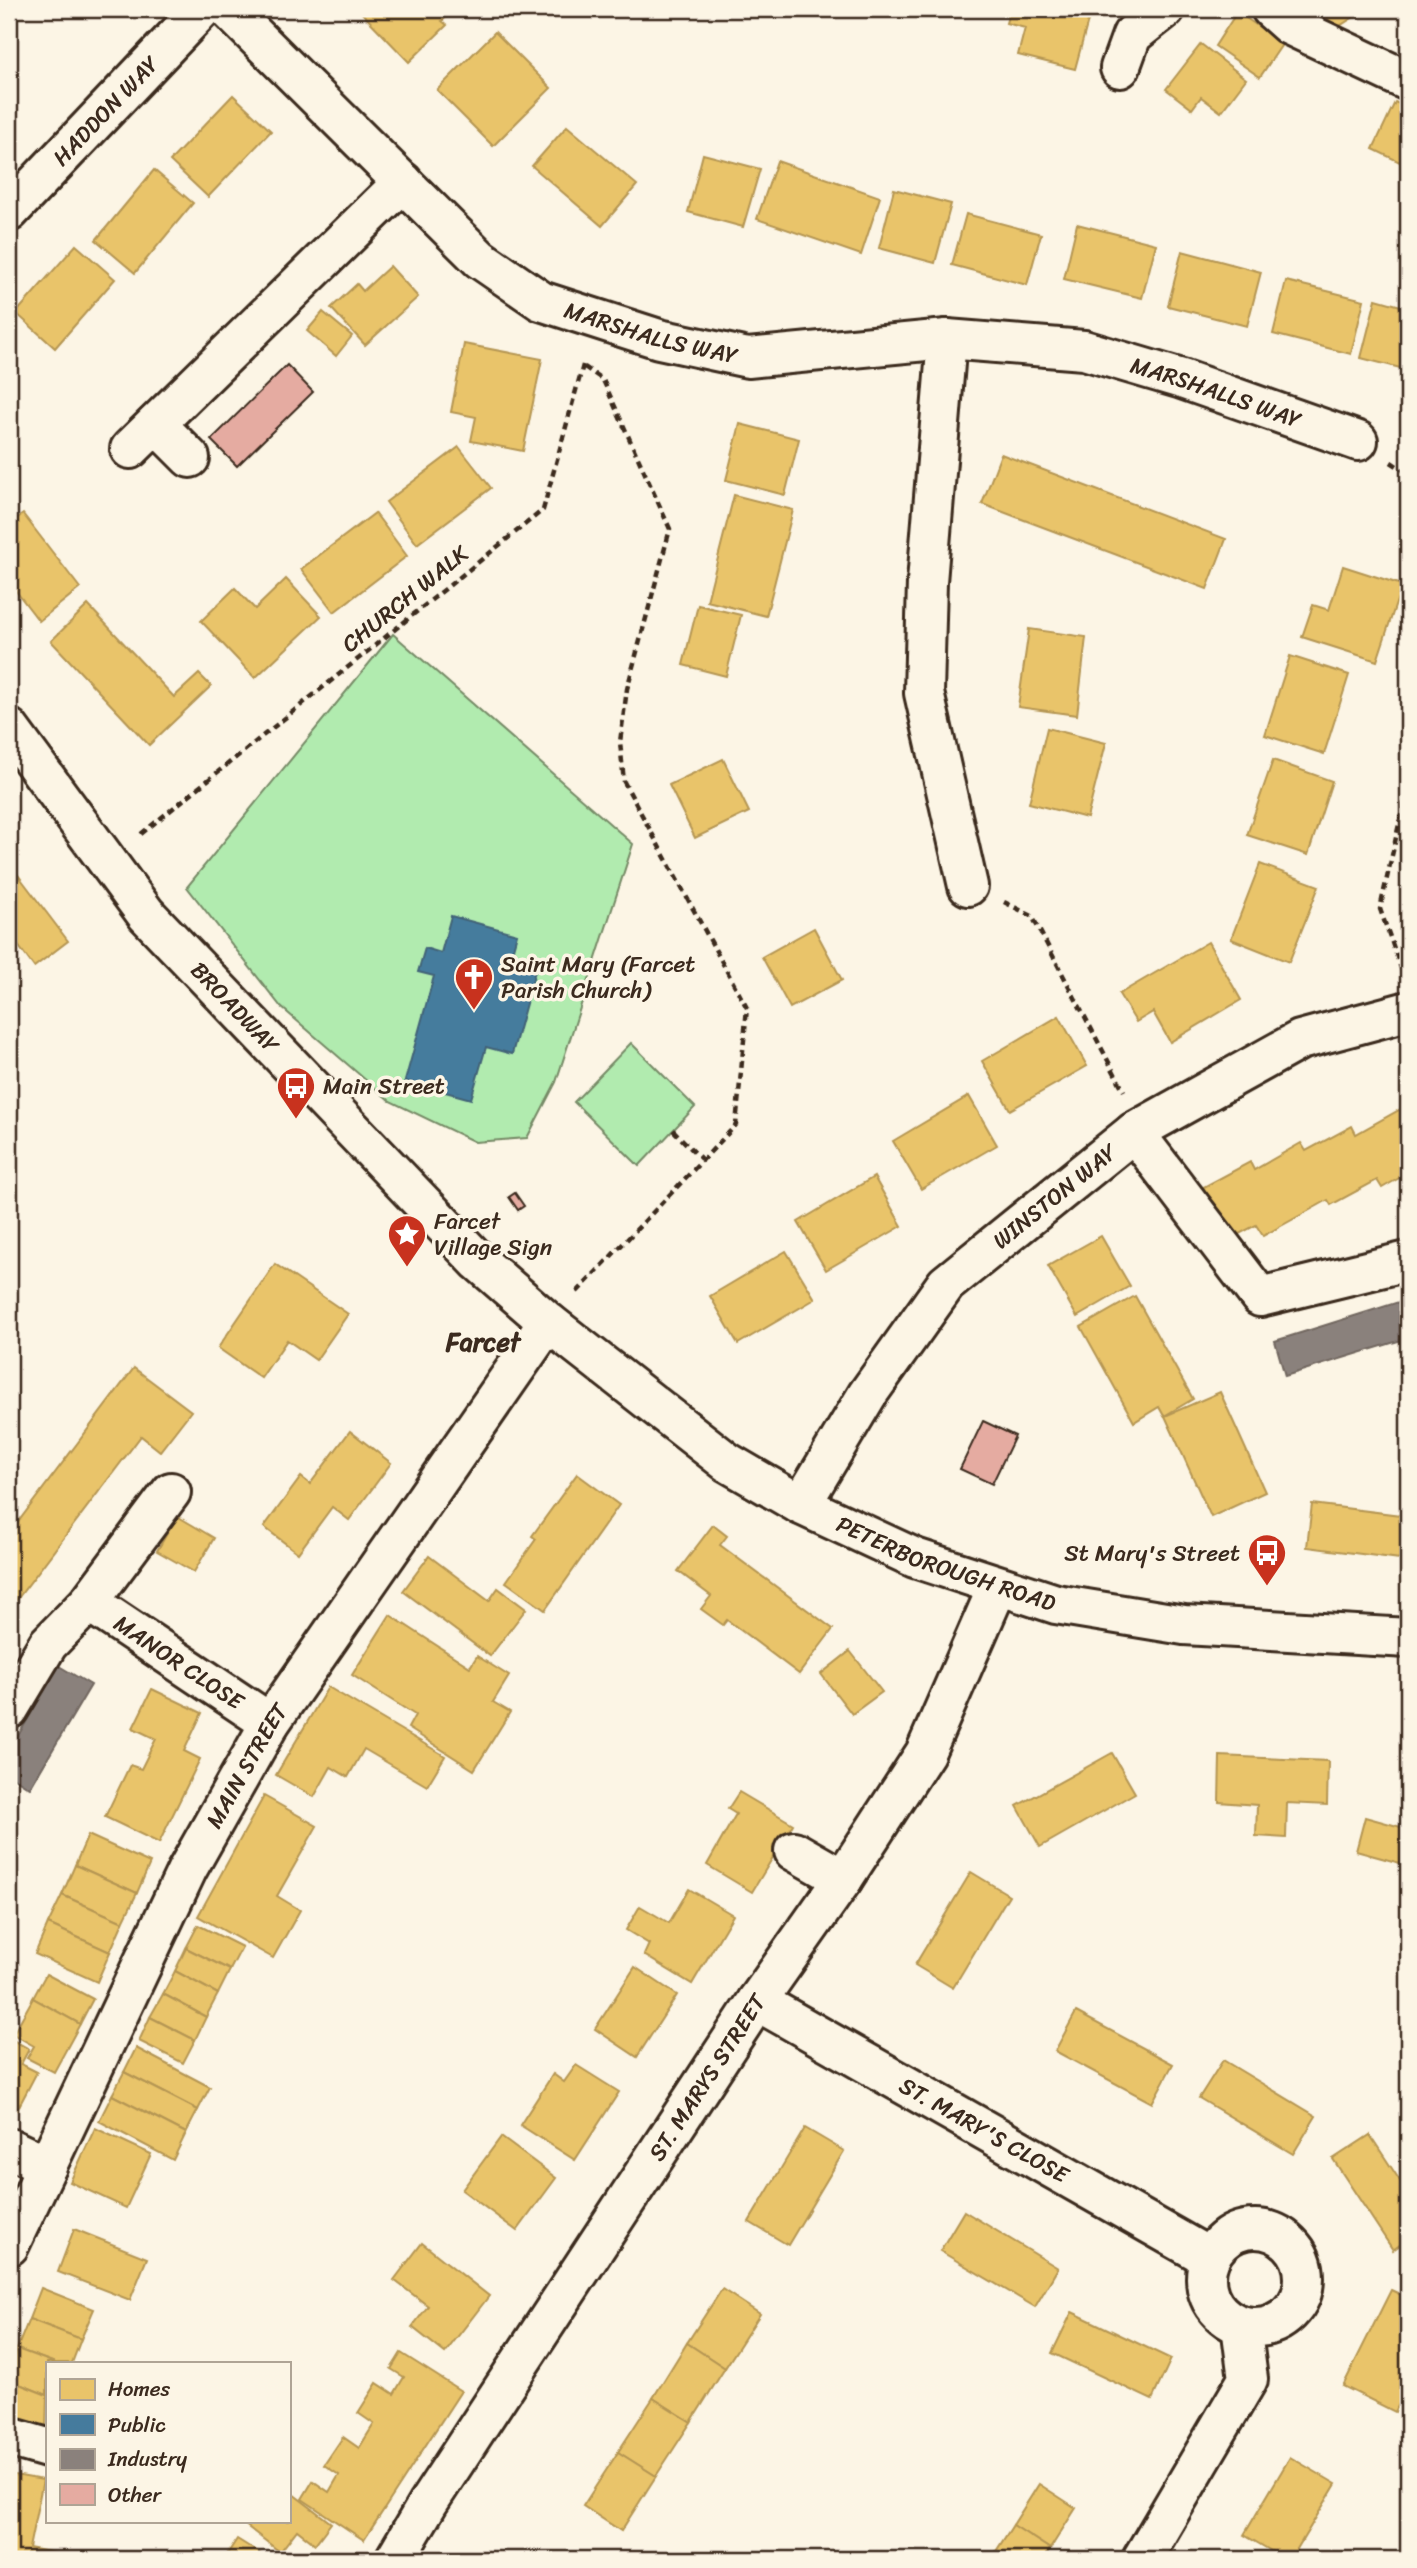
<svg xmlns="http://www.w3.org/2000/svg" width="1417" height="2568" viewBox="0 0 1417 2568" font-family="Sriracha,sans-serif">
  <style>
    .green { fill: #b1ebaf; stroke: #768a66; stroke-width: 2 }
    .homes { fill: #e9c46a; stroke: #b59653; stroke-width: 2 }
    .public { fill: #457b9d; stroke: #426377; stroke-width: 2 }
    .industry { fill: #8a817c; stroke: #726760; stroke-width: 2 }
    .building { fill: #e5aba1; stroke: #3b2a1e; stroke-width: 2 }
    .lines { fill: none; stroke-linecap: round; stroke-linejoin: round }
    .minor-casing { stroke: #3b2a1e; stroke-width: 44 }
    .major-casing { stroke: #3b2a1e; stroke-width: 44 }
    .path { stroke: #3b2a1e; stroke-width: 4.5; stroke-dasharray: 7 5; stroke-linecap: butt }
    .minor { stroke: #fcf5e5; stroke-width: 38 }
    .major { stroke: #fcf5e5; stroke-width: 38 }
    .labels { text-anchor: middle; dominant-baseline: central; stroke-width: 7; stroke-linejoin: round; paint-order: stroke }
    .street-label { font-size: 23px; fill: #3b2a1e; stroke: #fcf5e5 }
    .poi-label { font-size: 23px; fill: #3b2a1e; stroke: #fcf5e5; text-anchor: start }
    .quarter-label { font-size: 26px; font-weight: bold; fill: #3b2a1e; stroke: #fcf5e5 }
  </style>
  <rect width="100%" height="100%" fill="#fcf5e5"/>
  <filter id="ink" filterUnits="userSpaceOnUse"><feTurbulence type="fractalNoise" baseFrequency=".0143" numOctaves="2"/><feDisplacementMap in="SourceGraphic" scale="14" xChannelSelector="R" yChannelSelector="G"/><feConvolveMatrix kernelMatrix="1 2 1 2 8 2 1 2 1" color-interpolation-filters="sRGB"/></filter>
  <g filter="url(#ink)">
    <g class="green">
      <path d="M393,634L633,844L556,1082L527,1138L475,1142L390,1101L281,1007L187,887Z"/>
      <path d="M631,1043L695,1107L639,1166L574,1102Z"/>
    </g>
    <g class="homes">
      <path d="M358,9H455L442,21L447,25L409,62Z"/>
      <path d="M923,9H938L928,16Z"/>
      <path d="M1010,9H1086L1085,15L1089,17L1075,69L1018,55L1025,28L1006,23Z"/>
      <path d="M1322,9H1366L1335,29Z"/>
      <path d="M1237,12L1283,43L1260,77L1215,46Z"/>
      <path d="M495,32L551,88L493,146L437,90Z"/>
      <path d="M1201,44L1246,79L1221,112L1201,97L1192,109L1166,89Z"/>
      <path d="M233,95L271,131L208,197L170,161Z"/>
      <path d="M1395,102L1408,108V166L1373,149Z"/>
      <path d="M567,126L637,185L602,226L532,166Z"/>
      <path d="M703,154L760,169L743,227L688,212Z"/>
      <path d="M777,161L880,197L861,255L757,219Z"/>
      <path d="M154,170L193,203L135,273L96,240Z"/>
      <path d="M894,189L951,204L935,263L879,248Z"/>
      <path d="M966,214L1041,234L1027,285L952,265Z"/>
      <path d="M1077,224L1156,244L1142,298L1064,279Z"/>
      <path d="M76,245L115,279L55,348L16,313Z"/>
      <path d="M1182,251L1261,272L1247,326L1168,306Z"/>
      <path d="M390,266L418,297L365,345L331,308L357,284L363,291Z"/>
      <path d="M1286,281L1364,300L1351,354L1273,334Z"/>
      <path d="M1376,299L1408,308V370L1361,358Z"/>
      <path d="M323,312L352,336L336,356L307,331Z"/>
      <path d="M464,344L542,359L523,451L471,441L476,417L451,412Z"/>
      <path d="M740,424L799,439L785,495L726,480Z"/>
      <path d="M459,447L491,488L417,544L386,502Z"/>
      <path d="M1001,454L1226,539L1207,589L982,504Z"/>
      <path d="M734,495L793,510L766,616L707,601Z"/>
      <path d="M375,513L407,556L334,612L301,569Z"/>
      <path d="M23,514L80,588L39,621L9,582V524Z"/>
      <path d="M1343,566L1402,585L1377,661L1302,637L1313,605L1329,610Z"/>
      <path d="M286,579L321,616L255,678L201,621L235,588L255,609Z"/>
      <path d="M88,605L174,697L199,674L211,686L149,745L51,641Z"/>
      <path d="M698,605L741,615L726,676L683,665Z"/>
      <path d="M1029,629L1086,637L1077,715L1018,707Z"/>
      <path d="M1290,656L1349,675L1324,754L1265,735Z"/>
      <path d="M1047,728L1106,743L1087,818L1029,803Z"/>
      <path d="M723,759L749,812L695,838L669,785Z"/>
      <path d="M1273,760L1332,781L1308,855L1247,835Z"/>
      <path d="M9,863L68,941L34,967L9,933Z"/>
      <path d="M1260,864L1319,886L1289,962L1231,939Z"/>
      <path d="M814,928L842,980L790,1008L762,957Z"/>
      <path d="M1208,942L1241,1000L1170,1042L1153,1012L1136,1022L1119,994Z"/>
      <path d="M1059,1016L1087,1066L1010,1110L982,1061Z"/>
      <path d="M969,1096L997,1145L921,1189L893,1141Z"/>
      <path d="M1408,1105V1173L1382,1188L1377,1180L1331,1205L1328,1200L1263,1236L1256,1225L1228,1240L1200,1189L1250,1162L1254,1170L1301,1143L1306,1151L1352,1126L1356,1134Z"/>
      <path d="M874,1177L902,1226L826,1270L798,1222Z"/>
      <path d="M1101,1236L1130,1286L1077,1317L1048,1266Z"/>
      <path d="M786,1251L815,1299L738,1344L710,1296Z"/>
      <path d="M275,1264L348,1314L316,1360L287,1340L261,1378L218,1348Z"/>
      <path d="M1135,1296L1193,1399L1164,1416L1159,1407L1134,1422L1081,1327Z"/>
      <path d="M134,1368L191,1411L160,1451L141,1436L9,1610V1534Z"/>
      <path d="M1220,1392L1265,1492L1211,1517L1165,1416Z"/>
      <path d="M350,1431L391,1463L349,1520L332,1507L298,1553L264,1527L301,1477L310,1484Z"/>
      <path d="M577,1474L619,1505L545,1610L506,1582L536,1539L532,1536Z"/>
      <path d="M1312,1504L1408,1516V1560L1307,1547Z"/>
      <path d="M177,1516L214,1538L194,1572L157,1551Z"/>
      <path d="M713,1525L727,1536L720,1545L833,1629L799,1674L727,1620L723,1625L701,1609L711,1596L678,1571Z"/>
      <path d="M429,1556L489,1601L498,1588L526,1609L490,1656L403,1591Z"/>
      <path d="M390,1615L470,1667L477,1656L509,1676L493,1702L510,1712L474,1770L408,1728L415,1715L352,1675Z"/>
      <path d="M850,1651L882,1692L852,1714L821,1674Z"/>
      <path d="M328,1687L445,1756L427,1786L364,1749L348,1777L331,1767L314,1797L276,1775Z"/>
      <path d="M152,1689L202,1713L184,1751L200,1759L159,1843L105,1817L130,1765L141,1769L156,1739L133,1728Z"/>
      <path d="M1112,1753L1135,1793L1040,1847L1017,1806Z"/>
      <path d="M1220,1756L1328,1761L1327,1805L1287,1803L1286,1838L1256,1836L1257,1805L1219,1802Z"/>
      <path d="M1408,1762V1789L1402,1787Z"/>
      <path d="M739,1792L793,1824L752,1892L707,1865L736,1814L728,1809Z"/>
      <path d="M264,1796L317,1826L277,1896L300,1910L273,1958L198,1916Z"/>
      <path d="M1365,1817L1408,1829V1843L1406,1842L1400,1863L1356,1851Z"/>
      <path d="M88,1835L150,1863L137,1893L75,1865Z"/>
      <path d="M75,1865L137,1893L123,1922L62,1895Z"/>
      <path d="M971,1872L1009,1895L953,1988L915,1965Z"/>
      <path d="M689,1889L733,1915L692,1984L644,1955L649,1944L626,1930L640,1906L669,1923Z"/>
      <path d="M62,1895L123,1922L110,1952L48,1924Z"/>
      <path d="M48,1924L110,1952L97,1982L35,1954Z"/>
      <path d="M198,1925L242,1947L230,1970L186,1948Z"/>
      <path d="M186,1948L230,1970L218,1994L175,1971Z"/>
      <path d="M635,1967L677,1995L637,2057L595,2029Z"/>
      <path d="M175,1971L218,1994L206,2017L163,1994Z"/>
      <path d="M46,1974L93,1999L80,2024L33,1998Z"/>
      <path d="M163,1994L206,2017L195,2040L150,2017Z"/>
      <path d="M33,1998L80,2024L54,2072L27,2058L34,2046L13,2034Z"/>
      <path d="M1076,2012L1173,2064L1152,2103L1055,2051Z"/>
      <path d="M150,2017L195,2040L183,2063L139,2041Z"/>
      <path d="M9,2038L29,2049L21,2064L37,2072L17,2110L9,2105Z"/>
      <path d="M136,2048L210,2087L198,2110L124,2072Z"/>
      <path d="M1223,2060L1316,2116L1293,2154L1199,2098Z"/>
      <path d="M576,2065L619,2092L575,2160L520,2125L553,2074L564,2082Z"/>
      <path d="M124,2072L198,2110L186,2133L112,2095Z"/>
      <path d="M112,2095L186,2133L173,2160L99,2121Z"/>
      <path d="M95,2128L151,2154L126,2208L70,2182Z"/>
      <path d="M805,2128L844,2151L788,2245L749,2222Z"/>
      <path d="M1370,2135L1408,2193V2239L1393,2250L1333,2159Z"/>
      <path d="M501,2137L556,2178L517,2231L462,2190Z"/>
      <path d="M964,2211L1058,2268L1035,2307L940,2251Z"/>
      <path d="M74,2229L147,2258L130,2300L58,2272Z"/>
      <path d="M422,2243L489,2296L445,2353L412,2327L428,2306L394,2280Z"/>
      <path d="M41,2288L94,2309L81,2339L29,2319Z"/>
      <path d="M722,2289L760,2314L725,2368L687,2343Z"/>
      <path d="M1391,2290L1408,2298V2386L1395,2412L1343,2386Z"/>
      <path d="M1072,2312L1171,2359L1152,2400L1052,2353Z"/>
      <path d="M29,2319L81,2339L72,2363H55L17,2349Z"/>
      <path d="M687,2343L725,2368L691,2422L653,2398Z"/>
      <path d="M17,2349L55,2363H47V2395L9,2380V2370Z"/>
      <path d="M401,2353L461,2391L364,2540L302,2499L313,2481L329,2492L339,2475L324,2465L343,2437L359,2448L374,2424L358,2413L377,2383L394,2394L404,2377L391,2369Z"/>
      <path d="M9,2380L47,2395L46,2429L9,2414Z"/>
      <path d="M653,2398L691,2422L656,2476L618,2452Z"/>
      <path d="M618,2452L656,2476L621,2531L583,2506Z"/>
      <path d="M1290,2457L1336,2484L1291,2559H1285L1244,2535Z"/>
      <path d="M9,2474L43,2480L29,2548L60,2554L59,2559H9Z"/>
      <path d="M1039,2484L1076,2508L1050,2549L1013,2525Z"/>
      <path d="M289,2491L331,2523L315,2544L297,2530L280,2552L240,2521H289Z"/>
      <path d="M1013,2525L1050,2549L1043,2559H991Z"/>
      <path d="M237,2539L269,2559H224Z"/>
    </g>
    <path class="public" d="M451,916L517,934L509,963L535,971L512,1054L486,1047L471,1099L405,1081L434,976L418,972L425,948L441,953Z"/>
    <g class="industry">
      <path d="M1408,1299V1338L1285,1376L1275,1341Z"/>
      <path d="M59,1666L91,1685L30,1788L9,1775V1751Z"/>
    </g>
    <g class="building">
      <path d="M287,365L313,392L237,466L211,440Z"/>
      <path d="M515,1193L524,1206L518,1210L509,1197Z"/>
      <path d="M983,1421L1015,1436L992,1484L960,1469Z"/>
    </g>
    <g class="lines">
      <g class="minor-casing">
        <g id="minor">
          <path id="s1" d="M228,9L480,259L541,301L659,339L748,358L947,339L1084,350L1182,379L1358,441"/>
          <path d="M1271,9L1289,25L1408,81"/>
          <path d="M1120,68L1132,35L1165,9"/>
          <path id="s2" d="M9,212L202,9"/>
          <path d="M947,339L927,582L924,693L968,886"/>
          <path d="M156,424L190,458"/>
          <path d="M130,449L403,182"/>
          <path d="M1134,1132L1260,1297L1408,1261"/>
          <path id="s3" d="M801,1505L867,1395L946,1284L1134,1132L1300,1040L1408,1011"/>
          <path id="s4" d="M89,1602L270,1723"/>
          <path d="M9,1709L48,1644L89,1602L171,1492"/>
          <path d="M794,1851L843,1879"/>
          <path id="s5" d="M757,2001L1210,2258"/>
          <path d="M9,2148L47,2166"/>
          <circle cx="1255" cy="2278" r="49"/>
          <path id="s6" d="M9,2246L187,1870L270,1723L548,1322"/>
          <path d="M9,2437L47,2448"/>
          <path id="s7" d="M395,2559L428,2503L757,2001L843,1879L925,1753L998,1586"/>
          <path d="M1142,2559L1248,2379L1241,2325"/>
        </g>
      </g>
      <g class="major-casing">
        <g id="major">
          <path id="s8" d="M9,728L146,914L479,1262L548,1322L727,1462L801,1505L915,1558L1056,1604L1184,1625L1408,1638"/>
        </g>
      </g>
      <g class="path">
        <path d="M1391,462L1408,473"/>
        <path d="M141,834L543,510L583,365"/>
        <path d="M1004,902L1032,916L1124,1091"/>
        <path d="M1402,971L1380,909L1408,784"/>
        <path d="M673,1130L701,1159"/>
        <path d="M577,1292L736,1125L747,1008L624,782L620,742L627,689L670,529L603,380L583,366"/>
      </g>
      <use href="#minor" class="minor"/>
      <use href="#major" class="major"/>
    </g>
  </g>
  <defs>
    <g id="church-pin" transform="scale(2.0125)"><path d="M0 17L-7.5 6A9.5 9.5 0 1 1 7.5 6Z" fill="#c8321e" stroke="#fcf5e5"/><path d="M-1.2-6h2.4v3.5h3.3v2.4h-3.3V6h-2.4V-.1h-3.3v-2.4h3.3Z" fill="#fff"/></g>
    <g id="bus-pin" transform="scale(2.0125)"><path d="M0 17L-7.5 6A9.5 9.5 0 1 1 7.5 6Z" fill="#c8321e" stroke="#fcf5e5"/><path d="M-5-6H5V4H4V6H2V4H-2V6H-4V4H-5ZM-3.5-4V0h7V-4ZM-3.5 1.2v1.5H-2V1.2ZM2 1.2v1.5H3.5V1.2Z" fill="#fff"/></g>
    <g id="sight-pin" transform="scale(2.0125)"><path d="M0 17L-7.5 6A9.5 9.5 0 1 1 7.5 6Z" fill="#c8321e" stroke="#fcf5e5"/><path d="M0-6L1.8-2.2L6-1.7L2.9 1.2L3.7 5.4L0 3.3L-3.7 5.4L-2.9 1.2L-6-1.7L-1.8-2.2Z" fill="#fff"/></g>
  </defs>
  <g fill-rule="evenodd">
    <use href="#church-pin" x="474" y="977"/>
    <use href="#bus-pin" x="296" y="1086"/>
    <use href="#sight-pin" x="407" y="1234"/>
    <use href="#bus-pin" x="1267" y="1553"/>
  </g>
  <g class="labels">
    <g class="street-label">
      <text stroke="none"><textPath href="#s2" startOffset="140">HADDON WAY</textPath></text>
      <text stroke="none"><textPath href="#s1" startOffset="544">MARSHALLS WAY</textPath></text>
      <text stroke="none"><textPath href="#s1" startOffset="1120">MARSHALLS WAY</textPath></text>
      <text transform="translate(405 599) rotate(-39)">CHURCH WALK</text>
      <text stroke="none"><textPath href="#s8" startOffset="360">BROADWAY</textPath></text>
      <text stroke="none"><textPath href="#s3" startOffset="404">WINSTON WAY</textPath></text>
      <text stroke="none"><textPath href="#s8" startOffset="1274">PETERBOROUGH ROAD</textPath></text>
      <text stroke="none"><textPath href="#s4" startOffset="108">MANOR CLOSE</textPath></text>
      <text stroke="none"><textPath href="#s6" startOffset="536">MAIN STREET</textPath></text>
      <text stroke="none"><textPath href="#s7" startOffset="574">ST. MARYS STREET</textPath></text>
      <text stroke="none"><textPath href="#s5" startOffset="261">ST. MARY'S CLOSE</textPath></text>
    </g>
    <g class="poi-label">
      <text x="501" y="964">Saint Mary (Farcet<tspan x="501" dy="26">Parish Church)</tspan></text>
      <text x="323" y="1086">Main Street</text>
      <text x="434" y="1221">Farcet<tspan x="434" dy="26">Village Sign</tspan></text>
      <text x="1240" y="1553" text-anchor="end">St Mary's Street</text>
    </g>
    <g class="quarter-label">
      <text x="483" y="1342">Farcet</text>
    </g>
  </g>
  <rect width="1417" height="2568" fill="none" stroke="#fcf5e5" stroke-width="35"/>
  <rect x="18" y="18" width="1382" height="2533" fill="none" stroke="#3b2a1e" stroke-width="2.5" filter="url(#ink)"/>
  <rect x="46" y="2362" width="245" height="161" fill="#fcf5e5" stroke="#afa495" stroke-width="2"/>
  <rect x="60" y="2379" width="35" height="21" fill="#e9c46a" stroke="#afa495" stroke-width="2"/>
  <text x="108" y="2396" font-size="21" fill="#3b2a1e">Homes</text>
  <rect x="60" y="2414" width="35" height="21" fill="#457b9d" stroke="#afa495" stroke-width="2"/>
  <text x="108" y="2432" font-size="21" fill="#3b2a1e">Public</text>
  <rect x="60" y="2449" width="35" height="21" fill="#8a817c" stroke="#afa495" stroke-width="2"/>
  <text x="108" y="2466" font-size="21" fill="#3b2a1e">Industry</text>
  <rect x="60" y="2484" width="35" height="21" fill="#e5aba1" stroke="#afa495" stroke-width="2"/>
  <text x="108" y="2502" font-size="21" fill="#3b2a1e">Other</text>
</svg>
